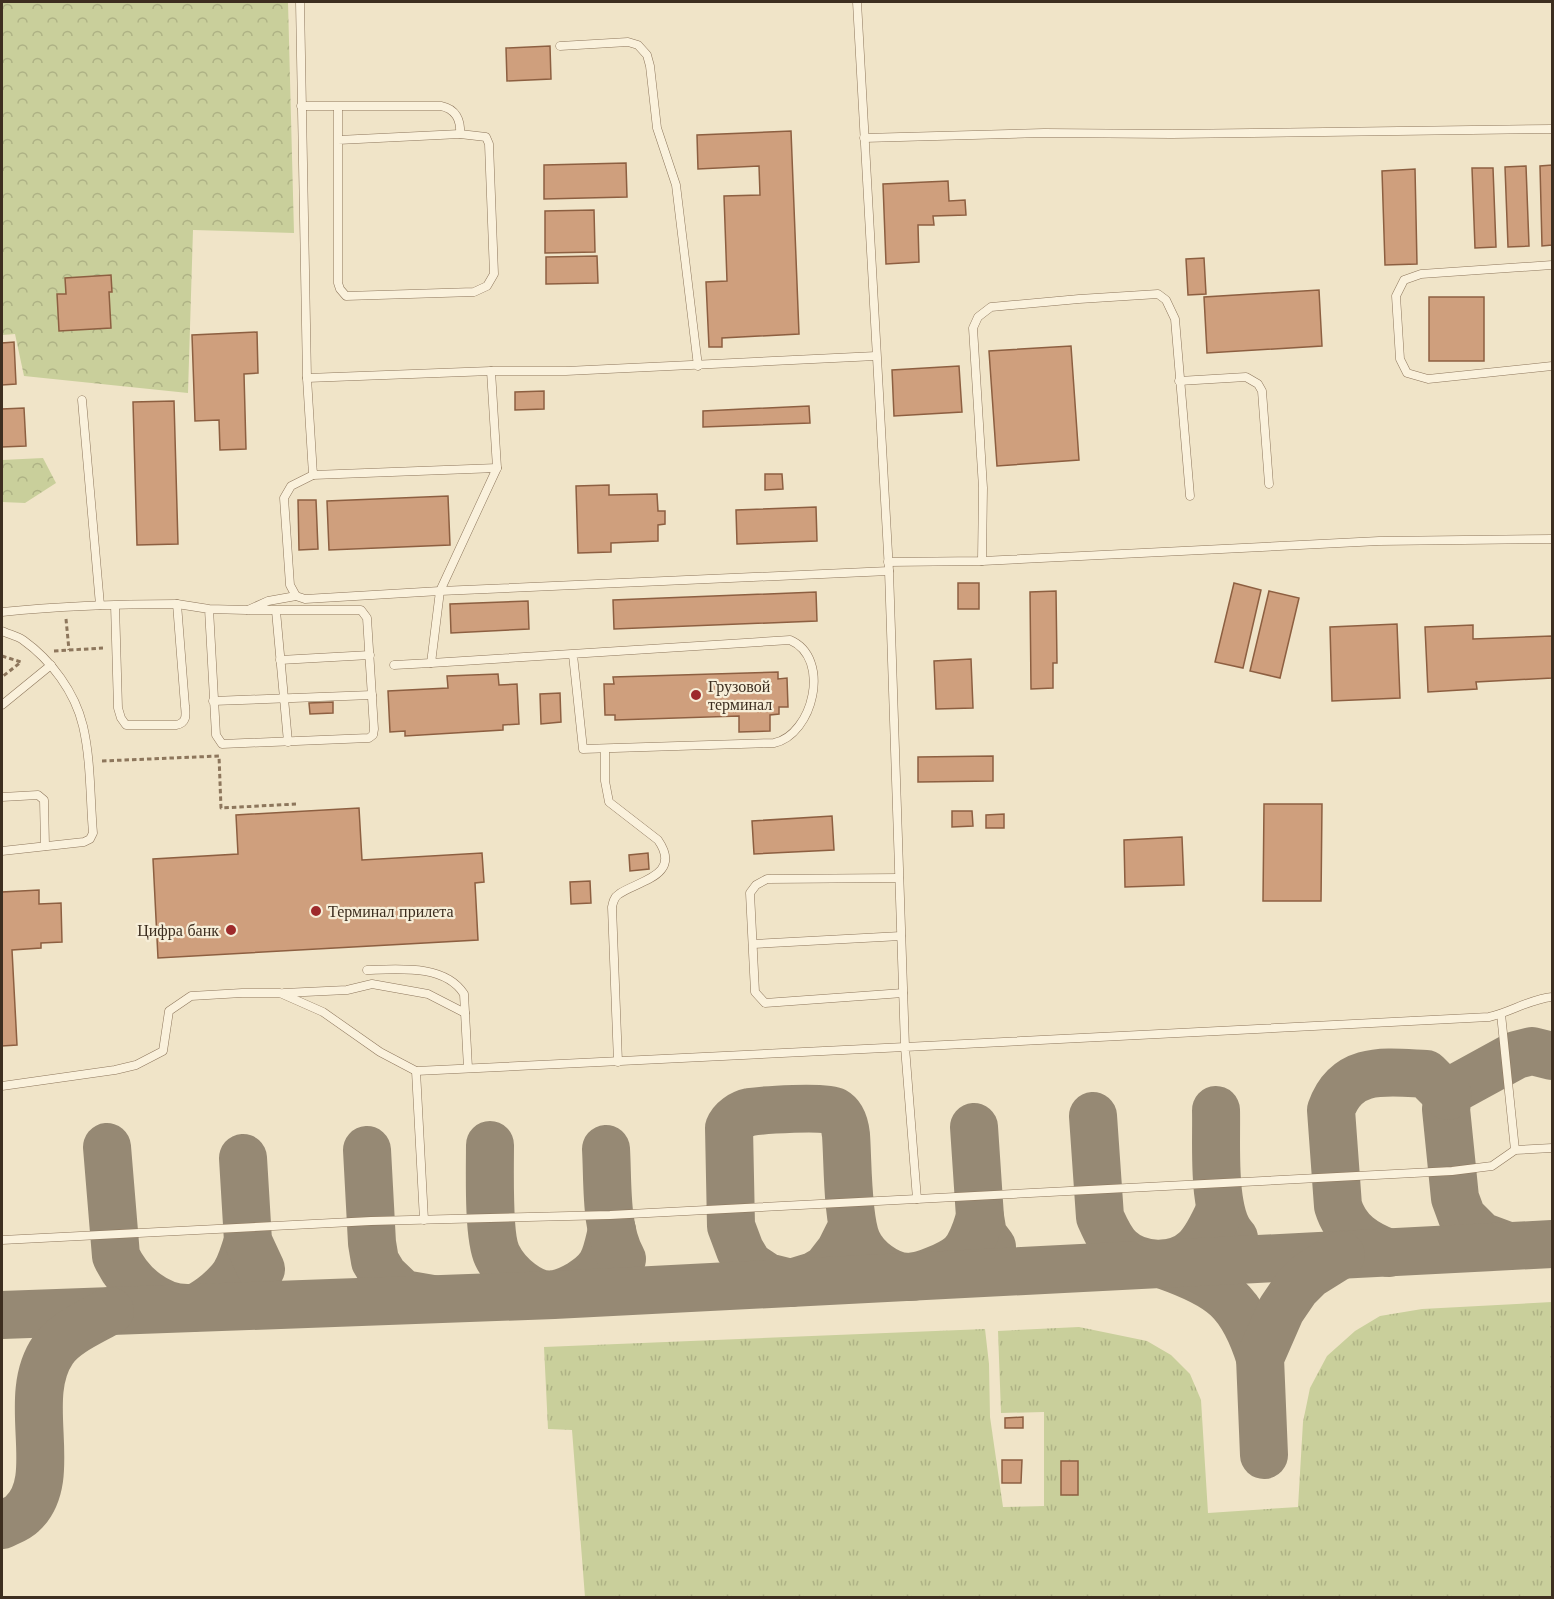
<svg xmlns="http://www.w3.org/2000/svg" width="1554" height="1599" viewBox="0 0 1554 1599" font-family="'Libre Baskerville',serif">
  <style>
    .grass { fill: url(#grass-tufts) }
    .forest { fill: url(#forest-crowns) }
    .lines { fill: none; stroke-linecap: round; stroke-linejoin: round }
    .taxiway { stroke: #968974; stroke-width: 48 }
    .building { fill: #cf9f7d; stroke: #8d5f41; stroke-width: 1.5 }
    .lane-casing { stroke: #8d765c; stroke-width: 9 }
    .path { stroke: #8d765c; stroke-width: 3; stroke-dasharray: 4.5 3; stroke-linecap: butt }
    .lane { stroke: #faf1dc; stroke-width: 8 }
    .poi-dot { fill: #9e2a2b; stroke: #f7eed8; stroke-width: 2 }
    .labels { text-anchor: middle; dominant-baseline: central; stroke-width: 4.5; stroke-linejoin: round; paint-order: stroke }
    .poi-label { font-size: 16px; fill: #3d2e20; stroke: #f7eed8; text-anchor: start }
  </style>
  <defs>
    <pattern id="grass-tufts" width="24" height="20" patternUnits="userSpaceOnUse" patternTransform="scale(1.5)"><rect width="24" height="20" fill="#c9cf9b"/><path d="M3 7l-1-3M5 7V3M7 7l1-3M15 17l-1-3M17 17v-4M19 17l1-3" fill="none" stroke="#aeb285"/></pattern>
    <pattern id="forest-crowns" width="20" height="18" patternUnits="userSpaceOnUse" patternTransform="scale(1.5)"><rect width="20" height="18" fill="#c9cf9b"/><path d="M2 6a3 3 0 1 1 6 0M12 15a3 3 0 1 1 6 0" fill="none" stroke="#aeb285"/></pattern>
  </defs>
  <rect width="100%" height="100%" fill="#f0e4c8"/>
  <path class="grass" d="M1552,1302V1597H585L572,1430L548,1429L544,1347L985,1329L989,1364L990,1417L1003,1507L1044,1506V1412L1001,1413L998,1331L1079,1327L1147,1341L1171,1355L1190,1374L1201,1400L1208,1513L1298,1507L1303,1422L1310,1388L1327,1356L1355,1331L1380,1316L1422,1309Z"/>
  <g class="forest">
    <path d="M2,2H288L294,233L193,230L188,393L24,376L15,334L2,335Z"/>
    <path d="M43,458L56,483L25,503L2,502V460Z"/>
  </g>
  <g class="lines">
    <g class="taxiway">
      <path d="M1216,1110C1217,1143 1211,1214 1234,1238"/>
      <path d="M1093,1116L1100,1217C1105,1228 1110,1240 1119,1249C1139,1268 1176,1269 1196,1250C1207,1239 1214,1223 1220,1210"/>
      <path d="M974,1127L980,1217L983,1235L992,1247"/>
      <path d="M490,1145C490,1169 488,1236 497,1255C506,1274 532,1298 555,1294C563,1293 573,1288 580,1284C588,1279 596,1273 601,1265C607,1255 609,1242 612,1230"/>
      <path d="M107,1147L116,1256C129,1284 158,1310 191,1308C203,1307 221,1291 229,1282C240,1271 243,1255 248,1241"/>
      <path d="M606,1149C608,1183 605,1229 622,1259"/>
      <path d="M367,1150L372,1243L375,1261L384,1276L403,1294L432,1299"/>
      <path d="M243,1158L248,1241L261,1269"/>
      <path d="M852,1227L840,1251L826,1269L814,1276L791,1283L767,1277L749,1265L740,1250L731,1226L729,1128C732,1120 741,1114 750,1112C763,1110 825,1106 834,1111C843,1116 845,1126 846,1135C848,1163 847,1217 857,1241C865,1259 887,1276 907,1277C921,1278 952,1264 962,1255C972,1245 976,1230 980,1217"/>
      <path d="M1508,1246L1481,1236L1462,1217L1455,1198L1446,1109L1448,1096L1454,1089L1516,1055L1532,1051L1552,1056"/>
      <path d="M1389,1253C1365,1244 1346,1232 1338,1206L1331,1110C1347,1065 1386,1072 1426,1074L1448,1096"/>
      <path d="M1166,1266C1222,1286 1242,1301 1260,1358"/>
      <path d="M2,1315L554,1295L1552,1244"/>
      <path d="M1264,1455L1260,1358L1281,1310L1296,1288L1309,1275L1341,1255"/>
      <path d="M2,1525C8,1522 17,1519 22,1514C62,1478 19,1399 53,1350C66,1332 91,1322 110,1311"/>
    </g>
  </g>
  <g class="building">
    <path d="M550,46L551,79L507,81L506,48Z"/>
    <path d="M791,131L799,334L722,338V347H709L706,282L727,281L724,196L760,195L759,166L698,169L697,135Z"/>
    <path d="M626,163L627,197L544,199V165Z"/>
    <path d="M1552,165V245L1542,246L1540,166Z"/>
    <path d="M1526,166L1529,246L1508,247L1505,167Z"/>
    <path d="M1472,168H1493L1496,247L1475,248Z"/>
    <path d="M1415,169L1417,264L1385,265L1382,171Z"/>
    <path d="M948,181L949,201L965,200L966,215L933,216L934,225H918L919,262L886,264L883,184Z"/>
    <path d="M594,210L595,252L545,253V211Z"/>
    <path d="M597,256L598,283L546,284V257Z"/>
    <path d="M1204,258L1206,294L1188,295L1186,259Z"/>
    <path d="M111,275L112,292H109L111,328L59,331L57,294H66L65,278Z"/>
    <path d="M1319,290L1322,346L1207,353L1204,297Z"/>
    <rect x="1429" y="297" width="55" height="64"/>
    <path d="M257,332L258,373L244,374L246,449L220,450L219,420L195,421L192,335Z"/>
    <path d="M14,342L16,384L2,385V343Z"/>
    <path d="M1071,346L1079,460L997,466L989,351Z"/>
    <path d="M959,366L962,412L894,416L892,370Z"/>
    <path d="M544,391V409L515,410V392Z"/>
    <path d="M174,401L178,544L137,545L133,402Z"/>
    <path d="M809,406L810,423L703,427V411Z"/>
    <path d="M24,408L26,446L2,447V409Z"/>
    <path d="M765,474H782L783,489L765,490Z"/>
    <path d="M609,485V495L657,494L658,511H665V524L658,525V541L611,543V552L578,553L576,486Z"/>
    <path d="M448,496L450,545L329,550L327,501Z"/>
    <path d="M298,500H316L318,549L299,550Z"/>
    <path d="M816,507L817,541L737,544L736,510Z"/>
    <rect x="958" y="583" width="21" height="26"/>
    <path d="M1234,583L1261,590L1243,668L1215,662Z"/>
    <path d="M1056,591L1057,663H1053V688L1031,689L1030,592Z"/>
    <path d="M1269,591L1299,598L1280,678L1250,671Z"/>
    <path d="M816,592L817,621L614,629L613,600Z"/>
    <path d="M528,601L529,629L451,633L450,604Z"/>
    <path d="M1397,624L1400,698L1332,701L1330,627Z"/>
    <path d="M1473,625V639L1552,636V678L1476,682L1477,689L1428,692L1425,627Z"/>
    <path d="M971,659L973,708L936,709L934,661Z"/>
    <path d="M778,672V679L787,678L788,707H779V714L770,715V731L739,732V716L615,720V715H605L604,684H614L613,677Z"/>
    <path d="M498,674L499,685L517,684L519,724L503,725V730L405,736V731L390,732L388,691L448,688L447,676Z"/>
    <path d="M560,693L561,722L541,724L540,694Z"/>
    <path d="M333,702V713L310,714L309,703Z"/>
    <path d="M993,756V781L918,782V757Z"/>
    <path d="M1264,804H1322L1321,901H1263Z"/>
    <path d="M359,808L362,860L482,853L484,882L475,883L478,940L158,958L153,859L238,854L236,815Z"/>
    <path d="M952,811H972L973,826L952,827Z"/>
    <path d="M1004,814V828H986V815Z"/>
    <path d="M832,816L834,850L754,854L752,821Z"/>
    <path d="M1182,837L1184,885L1125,887L1124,840Z"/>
    <path d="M648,853L649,869L630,871L629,855Z"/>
    <path d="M590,881L591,903L571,904L570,882Z"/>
    <path d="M39,890V904L61,903L62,942L41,943V948L12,950L17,1045L2,1046V892Z"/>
    <path d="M1023,1417V1428H1005V1418Z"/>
    <path d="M1002,1460H1022L1021,1483H1002Z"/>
    <rect x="1061" y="1461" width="17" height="34"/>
  </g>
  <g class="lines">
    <g class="lane-casing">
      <g id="lane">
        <path d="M300,2L307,378L313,475L497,468L440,591L431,663L790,640C832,658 813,735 774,743L583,749L573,655"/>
        <path d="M560,46L628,42L638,45L647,55L650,66L657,128L676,185L698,366"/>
        <path d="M301,106H441C456,109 461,120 460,134"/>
        <path d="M864,138L1044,133L1172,134L1552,129"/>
        <path d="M338,140L460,134L486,137L489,144L494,274L487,286L474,292L346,296L340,289L338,283V107"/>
        <path d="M1552,265L1421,274L1404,280L1396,296L1400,359L1407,373L1428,379L1552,366"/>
        <path d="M491,371L497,468"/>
        <path d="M307,378L491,371H566L876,356"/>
        <path d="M1179,381L1246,377L1258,384L1262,391L1269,484"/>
        <path d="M82,400L100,605"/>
        <path d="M313,475L291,486L284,498L290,585L296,596L305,599L440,591L889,571L857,2"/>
        <path d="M982,561L983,488L973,328L978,317L991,307L1079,299L1158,294L1166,300L1175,319L1190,496"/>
        <path d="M888,562L982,561L1379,541L1552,539"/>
        <path d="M177,604L209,609L246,610H361L367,618L374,729L373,735L369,738L222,744L216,735L209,609"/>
        <path d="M248,610L268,601L296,596"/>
        <path d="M276,611L288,742"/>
        <path d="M2,612C60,606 118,604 177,604L185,706C186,715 187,723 176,725H126L121,718L118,708L115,605"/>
        <path d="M2,631C8,634 17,636 23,640C51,660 75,692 83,726C91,760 90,798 93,833L90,839L84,842L2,851"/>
        <path d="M280,660L370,655"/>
        <path d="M394,665L431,663"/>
        <path d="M213,701L372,695"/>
        <path d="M2,705L51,665"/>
        <path d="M605,749V781L609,802L658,840C683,876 637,881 619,894C614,897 613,902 612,907L618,1062"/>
        <path d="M2,797L38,795L44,800L45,846"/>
        <path d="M899,878L767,879L756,885L750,893L755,992L765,1003L903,993"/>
        <path d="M753,944L901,936"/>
        <path d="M367,970C398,969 445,964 464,994L468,1068"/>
        <path d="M284,993L347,990L372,984L428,994L465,1013"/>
        <path d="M1501,1014L1515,1150"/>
        <path d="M416,1071L424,1220"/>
        <path d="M2,1086L115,1070L136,1065L163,1051L169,1011L191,996L242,993H280L323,1012L380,1052L416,1071L905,1047L889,571"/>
        <path d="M917,1199L905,1047L1489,1017C1511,1012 1530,999 1552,997"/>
        <path d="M2,1240L371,1221L610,1215L1452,1171L1492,1166L1515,1150L1552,1148"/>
      </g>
    </g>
    <g class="path">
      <path d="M66,619L69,650"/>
      <path d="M54,651L103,648"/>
      <path d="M2,656L21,662L2,677"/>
      <path d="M102,761L219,756L221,808L296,804"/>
    </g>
    <use href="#lane" class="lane"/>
  </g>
  <g class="poi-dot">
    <circle cx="696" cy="695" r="6"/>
    <circle cx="316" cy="911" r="6"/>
    <circle cx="231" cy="930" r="6"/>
  </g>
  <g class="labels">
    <g class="poi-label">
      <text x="708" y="686">Грузовой<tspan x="708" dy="18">терминал</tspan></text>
      <text x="328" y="911">Терминал прилета</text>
      <text x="219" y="930" text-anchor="end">Цифра банк</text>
    </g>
  </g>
  <rect width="1554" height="1599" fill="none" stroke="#3d2e20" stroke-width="6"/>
</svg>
